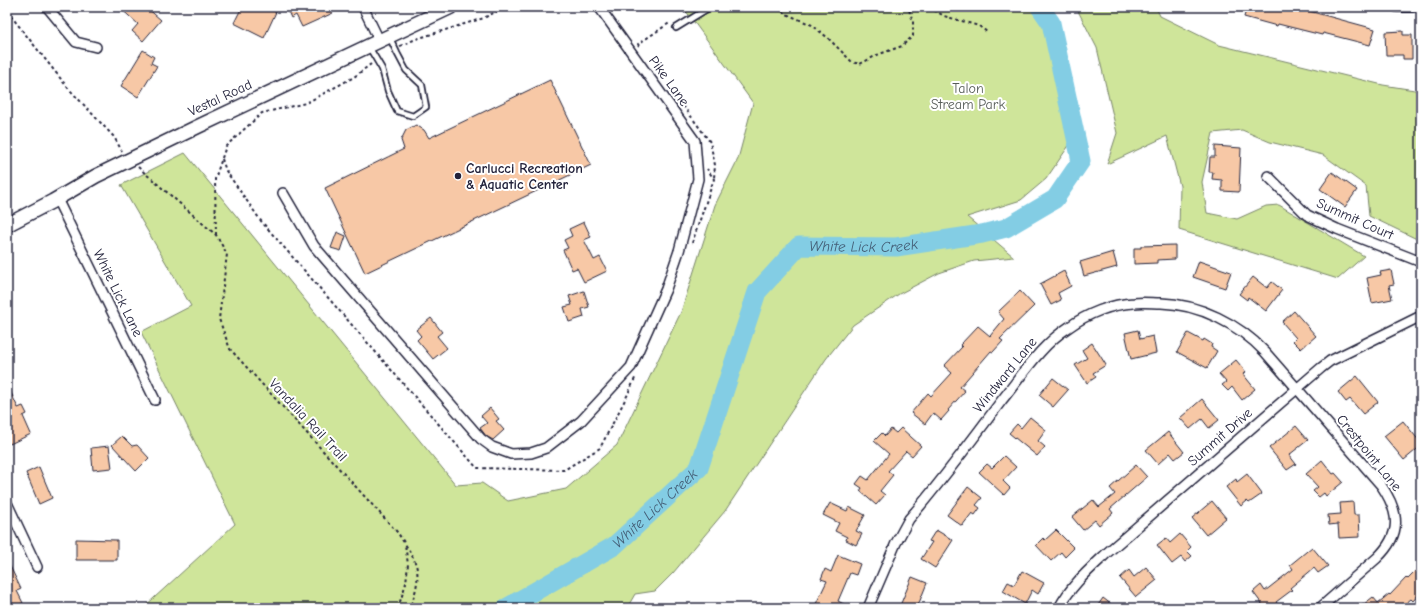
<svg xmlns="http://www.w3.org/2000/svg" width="1428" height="615" viewBox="0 0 1428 615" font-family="'Comic Neue',sans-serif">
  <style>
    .green { fill: #cfe59a; stroke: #78846a }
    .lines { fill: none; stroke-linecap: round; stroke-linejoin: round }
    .river { stroke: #83cde4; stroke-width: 19 }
    .building { fill: #f7c8a6; stroke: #22223b }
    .lane-casing { stroke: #22223b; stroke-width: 8 }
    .street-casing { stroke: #22223b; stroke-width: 12 }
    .secondary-casing { stroke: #22223b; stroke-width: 16 }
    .path { stroke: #22223b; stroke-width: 2; stroke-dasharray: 3 3; stroke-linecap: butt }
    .lane { stroke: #fff; stroke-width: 4.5 }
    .street { stroke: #fff; stroke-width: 9 }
    .secondary { stroke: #fff; stroke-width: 13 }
    .poi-dot { fill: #22223b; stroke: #fff; stroke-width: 1.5 }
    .labels { text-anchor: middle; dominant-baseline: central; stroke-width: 4; stroke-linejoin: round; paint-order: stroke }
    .street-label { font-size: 14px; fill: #22223b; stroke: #fff }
    .park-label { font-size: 14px; fill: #565c58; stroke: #fff }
    .poi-label { font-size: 14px; font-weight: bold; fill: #22223b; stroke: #fff; text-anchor: start }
    .water-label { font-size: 15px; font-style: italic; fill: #445e76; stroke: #fff }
  </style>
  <rect width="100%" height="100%" fill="#fff"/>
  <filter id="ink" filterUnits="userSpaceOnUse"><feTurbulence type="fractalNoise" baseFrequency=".025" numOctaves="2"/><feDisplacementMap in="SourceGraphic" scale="8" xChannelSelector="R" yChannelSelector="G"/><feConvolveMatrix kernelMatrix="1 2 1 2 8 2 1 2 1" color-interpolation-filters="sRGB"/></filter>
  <g filter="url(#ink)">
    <g class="green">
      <path d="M683,7H1031L1043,25L1059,88L1070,144L1046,179L1021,200L967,217L1014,257L974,261L939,273L899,294L853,325L826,359L725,511L673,573L655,591L635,594L627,608H531L540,589L506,608H143L235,524L141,332L191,306L121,185L185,153L456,485L482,483L508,501L566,489L617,445L681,312L715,205L738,159L753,103Z"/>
      <path d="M1076,7H1156L1160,16L1219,45L1383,85L1421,91V241L1369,216L1366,186L1323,155L1270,142L1242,130L1213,133L1202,182L1207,213L1237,219L1266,206L1279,205L1364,256L1338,279L1179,230L1180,186L1167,136L1107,164L1117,133L1097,48Z"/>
    </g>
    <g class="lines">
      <path class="river" id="s1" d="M506,608L614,546L699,468L757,292L799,246L896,247L982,234L1006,228L1055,199L1081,161L1051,23L1040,7"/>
    </g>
    <g class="building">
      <path d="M119,7H146L161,20L143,41L132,31L138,24Z"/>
      <path d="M242,7H266L276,12L264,38L234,23Z"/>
      <path d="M286,7H330L333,13L302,27L296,15L291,18Z"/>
      <path d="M1247,7H1278L1293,11L1294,7L1375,29L1370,45L1323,33L1322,35L1278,24L1277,26L1244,17Z"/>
      <path d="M1403,31V35H1412V59H1403V55H1386L1385,32Z"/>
      <path d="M143,50L154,57L151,63L157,66L138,97L121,86Z"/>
      <path d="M550,80L591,165L365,273L325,188L404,149L401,140L406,130L416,125L424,130L429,138Z"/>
      <path d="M1215,146L1241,148L1239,192L1222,191V180L1212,179L1213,172H1209L1210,157H1215Z"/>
      <path d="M1332,172L1357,190L1345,207L1320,189Z"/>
      <path d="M584,222L591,237L584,240L594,260L600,257L607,271L584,282L577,268L572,270L563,250L568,248L564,240L572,236L569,229Z"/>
      <path d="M337,232L346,236L341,251L331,248Z"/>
      <path d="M1175,245V259L1157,260V263L1134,264V248H1141V246Z"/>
      <path d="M1113,252L1117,267L1084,276L1080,262Z"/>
      <path d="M1199,261L1231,272L1225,288L1193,277Z"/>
      <path d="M1391,270L1394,284L1389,285L1392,299L1372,303L1367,278L1381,275L1380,272Z"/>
      <path d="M1064,271L1071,286L1058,293L1061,300L1051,305L1040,284Z"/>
      <path d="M1253,277L1267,288L1272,282L1282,290L1266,311L1248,297L1247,300L1239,294Z"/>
      <path d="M584,291L589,307L582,309L584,317L569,322L564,307L572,305L569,296Z"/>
      <path d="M1020,291L1034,306L1000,339L1003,341L993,352L991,351L960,387L965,391L948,410L949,411L941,420L933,413L925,424L911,413L928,393L931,396L952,373L944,366L962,347L960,345L978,326L990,336L1004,319L998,312Z"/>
      <path d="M1294,311L1316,336L1301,349L1293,341L1296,338L1282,322Z"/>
      <path d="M431,318L442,332L437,336L447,348L433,359L417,340L421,336L416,330Z"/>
      <path d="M1138,330L1140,339L1153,336L1156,353L1131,359L1125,333Z"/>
      <path d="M1188,333L1203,341L1204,339L1212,344L1211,347L1217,351L1207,368L1177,352Z"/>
      <path d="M1092,343L1106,365L1093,373L1096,377L1087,383L1075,365L1087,358L1082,350Z"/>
      <path d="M1236,360L1246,372L1243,374L1255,389L1242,400L1232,387L1228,391L1222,385L1226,382L1219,374Z"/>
      <path d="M1357,376L1378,402L1363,414L1350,399L1346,402L1338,392Z"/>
      <path d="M1053,378L1068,390L1053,407L1039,395Z"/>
      <path d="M7,384L18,408L23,406L27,414L23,416L31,434L10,444L7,439Z"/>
      <path d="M1202,399L1219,420L1209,428L1202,419L1190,429L1180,418Z"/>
      <path d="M490,408L499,419L496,421L504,430L493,440L486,436L480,428L487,423L481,416Z"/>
      <path d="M1030,417L1046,430L1038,441L1045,447L1037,456L1009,433L1017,424L1021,428Z"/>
      <path d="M1403,421L1421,443V446L1404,460L1384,436Z"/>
      <path d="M1296,426L1308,440L1289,455L1296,464L1287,470L1269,448Z"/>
      <path d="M901,428L921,446L912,456L906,451L888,471L893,475L880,491L885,495L876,505L860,491L862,488L856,484L862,476L868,480L889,454L874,441L882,433L885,436L891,429L896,433Z"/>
      <path d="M1168,432L1184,452L1175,459L1170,453L1158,464L1146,450Z"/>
      <path d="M122,436L132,446L137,445L149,458L136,471L112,445Z"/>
      <path d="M109,446L112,468L93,470L91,448Z"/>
      <path d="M1004,456L1016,467L1003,481L1010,488L1004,495L979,472L987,464L992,468Z"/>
      <path d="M1322,460L1333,474L1335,473L1343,482L1326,496L1324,493L1319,497L1313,491L1318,487L1306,474Z"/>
      <path d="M1136,465L1147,477L1110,509L1113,513L1099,525L1095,520L1083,530L1072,517L1093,500L1099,507L1115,494L1110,488Z"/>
      <path d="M39,467L52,498L39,504L26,473Z"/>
      <path d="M1247,474L1262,494L1249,503L1247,501L1241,506L1226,487L1236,479L1237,482Z"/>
      <path d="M968,487L982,498L976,505L980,508L975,515L972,513L962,526L947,515Z"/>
      <path d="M1212,501L1226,518L1206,535L1192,518Z"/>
      <path d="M1353,502L1354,515H1359L1360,537L1339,538L1338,524L1329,525L1328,515L1341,514L1340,503Z"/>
      <path d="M830,503L847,511L849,507L865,515L856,531L862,534L856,545L846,540L847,537L835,531L839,523L823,515Z"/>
      <path d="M936,530L953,540L935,568L921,559L932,542L929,541Z"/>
      <path d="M1056,530L1074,548L1065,557L1061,552L1051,561L1036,545L1043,538L1045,540Z"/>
      <path d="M1180,534L1191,547L1187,551L1192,556L1185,562L1181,557L1172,564L1157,545L1166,538L1170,543Z"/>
      <path d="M76,539L117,540V560H76Z"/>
      <path d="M1312,547L1328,566L1318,573L1314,568L1290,588L1292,590L1276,602L1280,608H1265L1253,592L1261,585L1265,591L1293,569L1290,565Z"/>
      <path d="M838,555L860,564L856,575L850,573L838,601L851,608H814L827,581L821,579L825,569L831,572Z"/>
      <path d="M7,560L21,589L17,591L23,603L13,608H12L7,598Z"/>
      <path d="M1421,565V592L1413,601L1411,599L1400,608H1359L1373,597L1378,603L1389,594L1390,595L1406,578L1407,579Z"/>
      <path d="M1146,567L1157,580L1136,597L1120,578L1129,570L1134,577Z"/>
      <path d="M1022,571L1044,583L1038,594L1032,590L1025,604L1003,591L1008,582L1014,585Z"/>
      <path d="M912,577L927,583L917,608H899Z"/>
      <path d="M1103,598L1116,608H1096Z"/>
    </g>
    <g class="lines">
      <g class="lane-casing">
        <g id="lane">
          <path d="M676,28L710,7"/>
          <path d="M369,47L382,69L388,91L397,111L413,116L426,107L422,85L406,70L397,53L389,36"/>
        </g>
      </g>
      <g class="street-casing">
        <g id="street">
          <path d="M47,7L76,42L96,47"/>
          <path d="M363,7L379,40"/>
          <path d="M1397,7H1413"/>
          <path d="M1268,176L1307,215L1337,229L1421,262"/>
          <path d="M283,193L314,246L481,439L492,447L511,454L531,453L546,448L581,421L631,367L666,289L679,251L698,179L695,141L599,7"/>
          <path d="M57,199L155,400"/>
          <path d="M7,503L37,567"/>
          <path d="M868,608L896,543L909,519C942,481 972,440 1002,400C1023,374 1041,345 1069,327C1087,314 1111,304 1134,303C1143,302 1152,303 1161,303C1199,304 1239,324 1265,352L1381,485C1400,513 1402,534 1377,558L1320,608"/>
          <path d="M1059,608C1071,585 1089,570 1108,552L1321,368L1330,361L1421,316"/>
        </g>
      </g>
      <g class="secondary-casing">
        <path id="secondary" d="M7,225L53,201L96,176L199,126L451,7"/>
      </g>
      <g class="path">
        <path d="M778,7L784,13L812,25L828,38L852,62L860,64L877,55L902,46L913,36V21L908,7"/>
        <path d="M929,7L944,16L979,26L987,32"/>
        <path d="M7,11L68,88L114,137L122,151"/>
        <path d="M684,13L693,7"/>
        <path d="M400,46L416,39L484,18L505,7"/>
        <path d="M639,46L638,44L671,22"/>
        <path d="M676,96L710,142L715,165L714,178"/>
        <path d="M222,159L226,171L261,221L477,468L564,470L600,448L628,394L636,376"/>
        <path d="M138,167L216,235L227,254L219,319L230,349L398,533C404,543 412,553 416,565C420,578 415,597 409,608"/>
        <path d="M216,235L215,179L226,146L262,113L306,103L354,77L371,64"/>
        <path d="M692,243L714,179L707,169"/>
        <path d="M398,608L406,583L408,564L405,545"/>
      </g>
      <use href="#lane" class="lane"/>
      <use href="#street" class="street"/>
      <use href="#secondary" class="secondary"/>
    </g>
  </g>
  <circle class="poi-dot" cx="458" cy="176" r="4"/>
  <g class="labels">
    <g class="street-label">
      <text transform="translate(669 81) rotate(54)">Pike Lane</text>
      <text transform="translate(220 98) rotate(-25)">Vestal Road</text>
      <text transform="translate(1355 219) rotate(24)">Summit Court</text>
      <text transform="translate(118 293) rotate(64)">White Lick Lane</text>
      <text transform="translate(1005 375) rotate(-51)">Windward Lane</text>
      <text transform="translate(308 420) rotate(47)">Vandalia Rail Trail</text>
      <text transform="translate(1220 437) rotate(-41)">Summit Drive</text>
      <text transform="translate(1369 453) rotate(51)">Crestpoint Lane</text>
    </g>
    <g class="park-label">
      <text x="968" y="88">Talon<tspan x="968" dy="16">Stream Park</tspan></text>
    </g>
    <g class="poi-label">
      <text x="466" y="168">Carlucci Recreation<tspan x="466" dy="16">&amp; Aquatic Center</tspan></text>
    </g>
    <g class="water-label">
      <text stroke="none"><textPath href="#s1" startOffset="552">White Lick Creek</textPath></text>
      <text stroke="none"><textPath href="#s1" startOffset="180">White Lick Creek</textPath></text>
    </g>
  </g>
  <rect width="1428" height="615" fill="none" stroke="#fff" stroke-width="24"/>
  <rect x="12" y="12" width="1404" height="591" fill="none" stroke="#22223b" stroke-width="1.5" filter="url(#ink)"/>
</svg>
